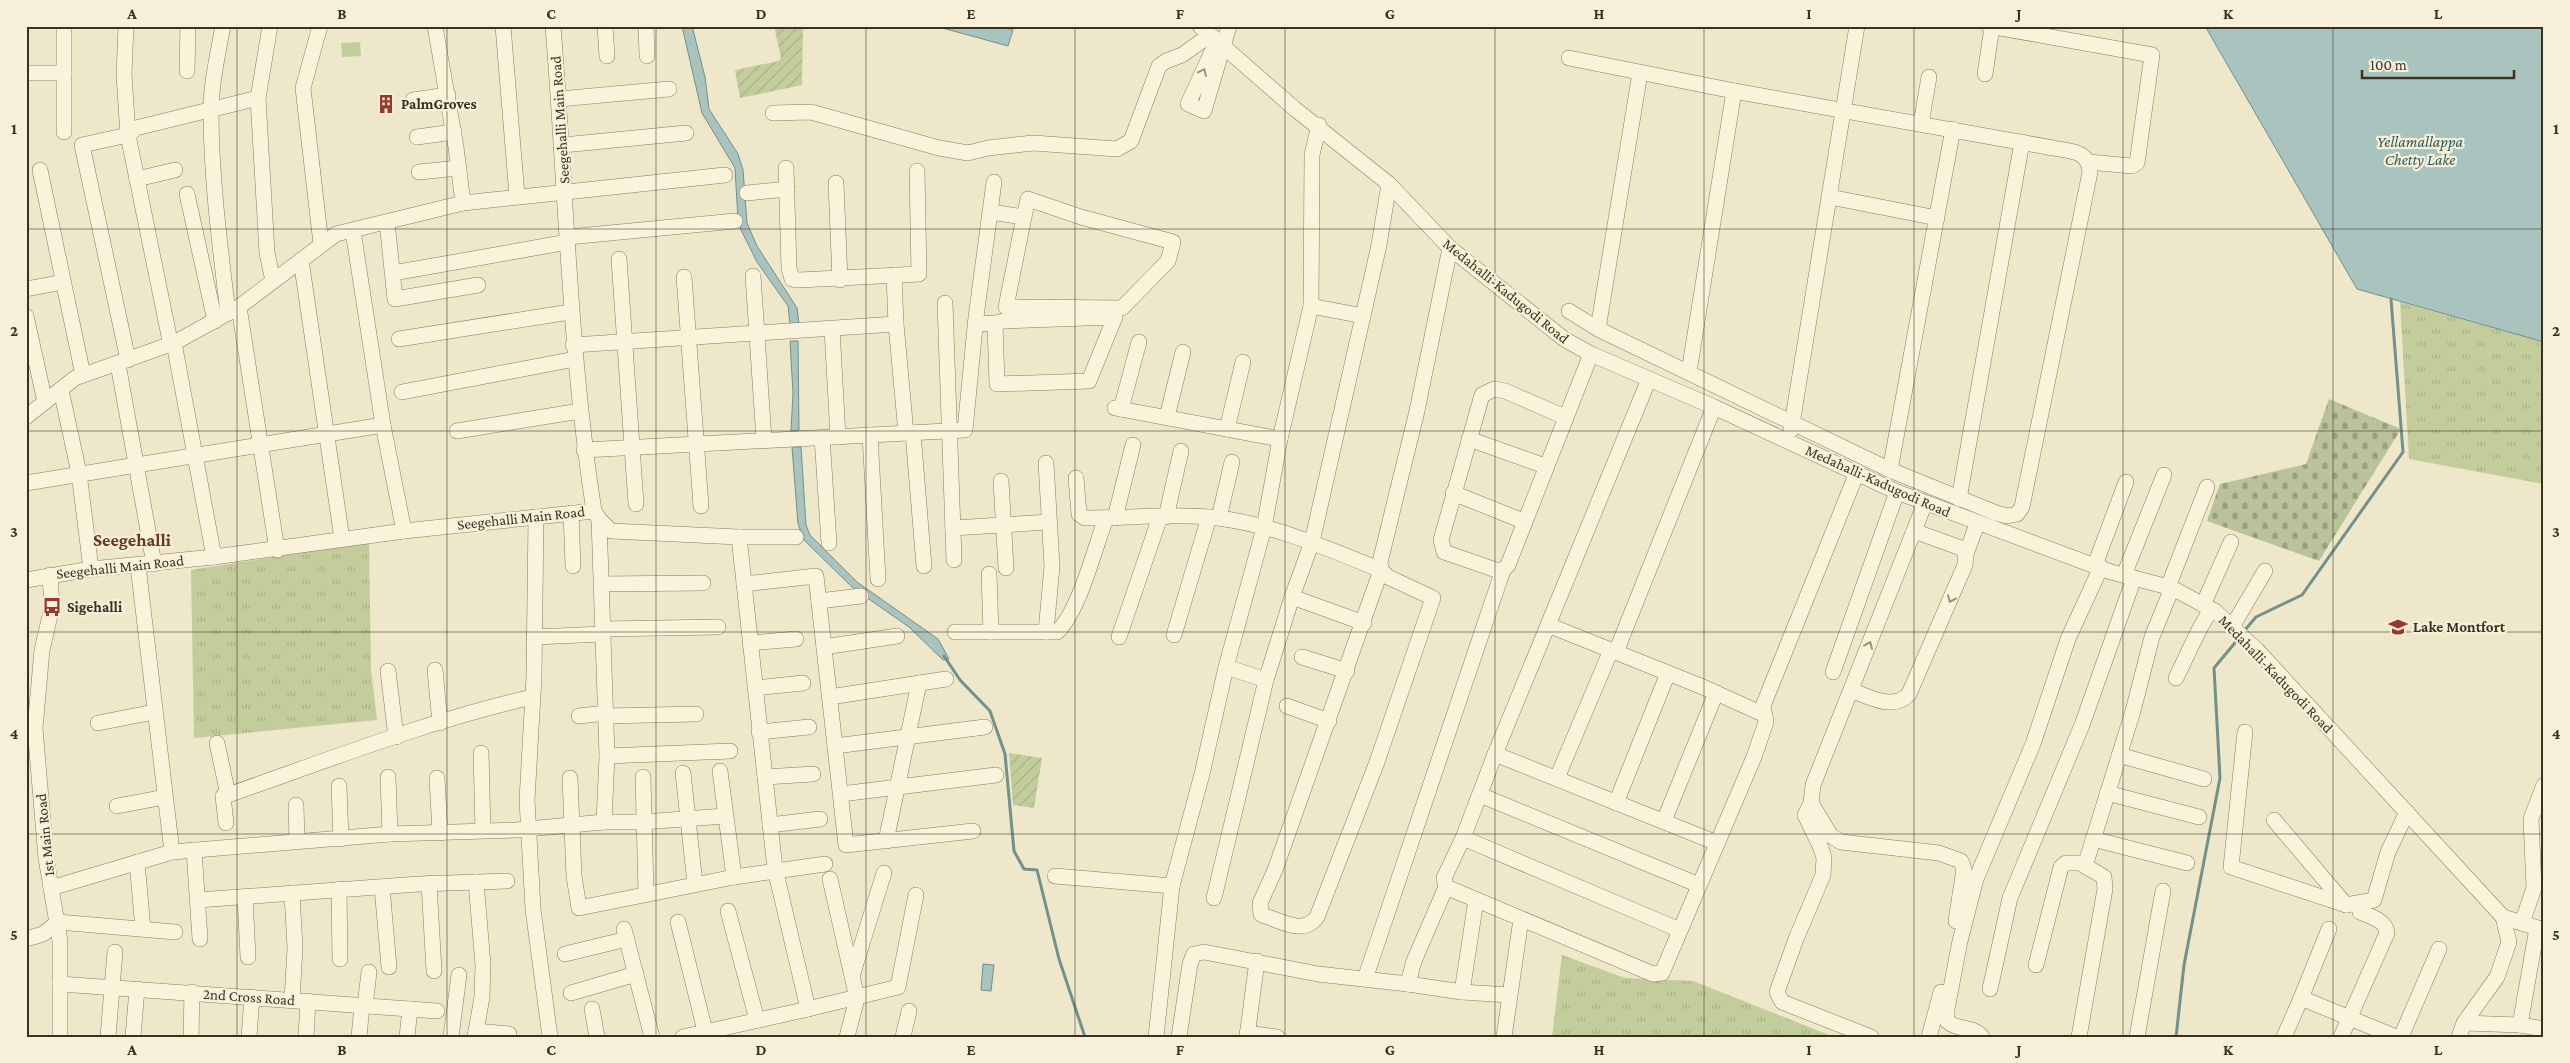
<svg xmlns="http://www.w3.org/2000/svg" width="2570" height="1063" viewBox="0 0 2570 1063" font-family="'Crimson Pro',serif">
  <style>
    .grass { fill: url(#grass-tufts) }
    .cemetery { fill: url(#cemetery-stones) }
    .garden { fill: url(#garden-furrows) }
    .pitch { fill: #c3cd9c }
    .water { fill: #a9c3be; stroke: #70918c }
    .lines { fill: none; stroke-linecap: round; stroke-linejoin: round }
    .stream { stroke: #70918c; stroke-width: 3 }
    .minor-casing { stroke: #8b7a5d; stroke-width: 16 }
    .minor { stroke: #f9f3dc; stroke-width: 15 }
    .oneway { stroke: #9a927e }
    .grid { fill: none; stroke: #3b3021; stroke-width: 1; stroke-opacity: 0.55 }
    .labels { text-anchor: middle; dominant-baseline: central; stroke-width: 4.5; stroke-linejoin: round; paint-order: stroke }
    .poi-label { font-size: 15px; font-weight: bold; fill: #3b3021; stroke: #f6f0d8; text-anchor: start }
    .street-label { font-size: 15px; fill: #3b3021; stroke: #f6f0d8 }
    .water-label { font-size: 16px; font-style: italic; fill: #305a5b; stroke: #f6f0d8 }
    .quarter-label { font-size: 18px; font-weight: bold; fill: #683620; stroke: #f6f0d8 }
    .neatline { fill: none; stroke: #3b3021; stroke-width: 2 }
    .grid-label { font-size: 16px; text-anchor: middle; font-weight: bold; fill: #3b3021 }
  </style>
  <defs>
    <pattern id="grass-tufts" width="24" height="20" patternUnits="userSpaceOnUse" patternTransform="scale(1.25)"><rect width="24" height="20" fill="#c3cd9c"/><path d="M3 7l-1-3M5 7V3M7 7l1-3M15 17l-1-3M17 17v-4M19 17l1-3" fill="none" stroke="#a8b086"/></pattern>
    <pattern id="cemetery-stones" width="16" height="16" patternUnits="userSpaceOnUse" patternTransform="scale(1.25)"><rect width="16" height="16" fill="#bac29b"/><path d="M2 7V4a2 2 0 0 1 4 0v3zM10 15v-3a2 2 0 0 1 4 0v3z" fill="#989e7e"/></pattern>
    <pattern id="garden-furrows" width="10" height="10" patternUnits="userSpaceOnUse" patternTransform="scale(1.25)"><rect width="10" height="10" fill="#c3cd9c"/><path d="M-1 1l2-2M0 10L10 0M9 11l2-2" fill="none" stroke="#a8b086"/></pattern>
  </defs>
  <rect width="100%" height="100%" fill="#eee7c9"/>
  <g class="grass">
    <path d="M2400,302L2544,342V484L2409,459Z"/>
    <path d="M369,542L371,670L377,720L194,738L191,570Z"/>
    <path d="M1562,955L1625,978L1693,981L1834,1037H1552Z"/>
  </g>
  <path class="cemetery" d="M2329,399L2401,429L2319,561L2207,521L2220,484L2306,464Z"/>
  <g class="garden">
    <path d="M774,26H803L802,85L740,98L735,70L779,61L781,58Z"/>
    <path d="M1009,753L1042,758L1034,808L1013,805Z"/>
  </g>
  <path class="pitch" d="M360,42L361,56L342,57L341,43Z"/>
  <g class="water">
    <path d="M682,26H692L705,77L709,109L738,154L743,170L747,223L757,246L797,308L799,324H790L788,306L757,262L741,230L738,220L735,168L702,113Z"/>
    <path d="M1000,26L1013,30L1008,46L939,27Z"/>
    <path d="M2205,26H2544V342L2357,289Z"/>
    <path d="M790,341H798L799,430L791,431L793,393Z"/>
    <path d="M792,447H801L806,525L810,535L857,582L938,639L949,659L943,660L909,627L853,588L804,540L798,524Z"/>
    <path d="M983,964L994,965L991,991L981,990Z"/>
  </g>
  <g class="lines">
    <g class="stream">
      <path d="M2244,631L2256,617L2302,595L2403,452L2391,299"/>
      <path d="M944,656L960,680L990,711L1005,754L1014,851L1024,869L1037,870L1059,959L1085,1037"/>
      <path d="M2176,1037L2184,965L2220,778L2214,668L2239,638"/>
    </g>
    <g class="minor-casing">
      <g id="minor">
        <path d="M64,26V132"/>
        <path d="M126,26L124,75L128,135L169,336L174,343L214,557"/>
        <path d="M223,26C218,54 211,82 211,110C211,177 220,247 228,313"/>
        <path d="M270,26L258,98L267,253L273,281"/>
        <path d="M320,26L303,88L321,244"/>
        <path d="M435,26L456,147L463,203"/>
        <path d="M503,26L517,196"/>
        <path d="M605,26L607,56"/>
        <path d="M646,26L647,56"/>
        <path d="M1200,26L1295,109L1389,184L1450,248L1564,339L1591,354L1714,407L1897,492L2111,572L2172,588L2215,611L2257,650L2503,917L2544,930"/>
        <path d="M1989,26L2152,55L2137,163L2132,166L2089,162"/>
        <path d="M1217,41L1188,104L1204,111L1229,26"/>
        <path d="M187,71L188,26"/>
        <path d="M26,73H64"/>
        <path d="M1985,74L1992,27"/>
        <path d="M559,99L669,89"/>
        <path d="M413,100L448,95"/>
        <path d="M773,113L811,112L939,148L968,153L988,148L1033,143L1117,149L1131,141L1159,66L1166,61L1182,55L1210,35"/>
        <path d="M1921,124L1929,77"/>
        <path d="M417,137L454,132"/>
        <path d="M563,145L686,133"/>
        <path d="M786,168L789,268L792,279L799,280L919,274L917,171"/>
        <path d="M40,170L83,375"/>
        <path d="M419,172L459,168"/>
        <path d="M137,179L175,170"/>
        <path d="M836,183L840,280"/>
        <path d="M747,193L787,189"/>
        <path d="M187,194L215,321"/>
        <path d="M1830,197L1937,218"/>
        <path d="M991,212L1024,217L1028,199L1081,217L1173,242L1168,261L1122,308L1006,307L1024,217"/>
        <path d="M387,222L395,299L478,285"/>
        <path d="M353,231L383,425L404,531"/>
        <path d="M568,237L735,221"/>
        <path d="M619,259L636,504"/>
        <path d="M301,260L342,539"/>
        <path d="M393,273L568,242"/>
        <path d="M894,275L896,324L906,433"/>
        <path d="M753,276L764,440"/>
        <path d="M684,277L701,506"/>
        <path d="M26,289L63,282"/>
        <path d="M945,303L954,560"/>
        <path d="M1311,306L1363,316"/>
        <path d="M239,307L277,550"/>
        <path d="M1569,311L1598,329L1890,470L1996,513L2007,516L2017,514L2022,507L2090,172C2088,150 2072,152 2053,148L1734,91L1569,58"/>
        <path d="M26,316L45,402"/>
        <path d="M975,324L995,323L997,384L1089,381L1115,317L1004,321L995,323"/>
        <path d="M832,329L838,437"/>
        <path d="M1598,329L1640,73"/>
        <path d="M399,339L570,312"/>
        <path d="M573,345L896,324"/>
        <path d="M128,360L82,145L128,135L136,128L258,98"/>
        <path d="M118,364L154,564"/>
        <path d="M1689,372L1734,91"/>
        <path d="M1649,379L1495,754L1463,838L1444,878L1446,887L1653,974L1662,973L1754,757L1766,722L1763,706L1856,475"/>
        <path d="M61,390L79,473L91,569"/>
        <path d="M402,392L575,359"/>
        <path d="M1115,408L1280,439"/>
        <path d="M1121,409L1139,342"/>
        <path d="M26,417L75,378L174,343L239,307L336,234L463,203L725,175"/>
        <path d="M1167,417L1183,352"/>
        <path d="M1565,417L1505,391L1494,389L1482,395L1441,540L1444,552L1496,570H1503L1508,565L1591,354"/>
        <path d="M1227,429L1243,362"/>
        <path d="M1791,430L1857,26"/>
        <path d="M457,431L580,411"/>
        <path d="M913,433L924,566"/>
        <path d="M870,435L878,579"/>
        <path d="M822,437L829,543"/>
        <path d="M1469,439L1545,466"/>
        <path d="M584,450L965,430L976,317L994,182"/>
        <path d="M1046,463L1052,566L1046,632"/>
        <path d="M1890,470L1953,129"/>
        <path d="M1076,478L1079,514L1085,518C1129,518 1175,513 1218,518C1275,525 1329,549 1381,570L1388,577L1433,598L1377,762L1317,917C1304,935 1283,922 1265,916L1261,914L1260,903L1275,870L1381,570L1380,562L1417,411L1450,248"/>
        <path d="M1001,481L1006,568"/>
        <path d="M26,483L383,425"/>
        <path d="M1453,493L1523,521"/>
        <path d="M1959,499L2022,142"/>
        <path d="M594,511L599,519L611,531L739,537L775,869L808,1009L898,987L916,895"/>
        <path d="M571,513L573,566"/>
        <path d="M536,517L534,677L527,800L533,909L550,1037"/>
        <path d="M1166,517L1181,451"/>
        <path d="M1115,518L1133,445"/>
        <path d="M1219,518L1232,462"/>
        <path d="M599,519L607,756L604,822"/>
        <path d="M953,528L1049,522"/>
        <path d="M1914,531L1961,548L1966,554"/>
        <path d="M739,537H796"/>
        <path d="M2095,565L2126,482"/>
        <path d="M138,566L172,852"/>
        <path d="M989,574L991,632"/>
        <path d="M50,575L52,607L42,650L35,728L46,858L60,941V1037"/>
        <path d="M2124,575L2164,475"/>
        <path d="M26,580L91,569L214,557L404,531L594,511C569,350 566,188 553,26"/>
        <path d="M601,584L703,583"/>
        <path d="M744,584L816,576L846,845L973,831"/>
        <path d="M2168,587L2207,487"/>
        <path d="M1292,597L1364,623"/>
        <path d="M819,601L861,596"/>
        <path d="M2203,605L2231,542"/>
        <path d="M1548,625L1703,687L1765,715"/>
        <path d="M2232,627L2265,571"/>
        <path d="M603,629L718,627"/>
        <path d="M955,632H1057C1079,612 1095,547 1106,518"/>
        <path d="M1174,635L1209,517"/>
        <path d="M534,637L603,634"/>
        <path d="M1119,637L1160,517"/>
        <path d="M750,643L796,639"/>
        <path d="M824,647L897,636"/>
        <path d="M1616,652L1714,407"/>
        <path d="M1302,657L1347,671"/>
        <path d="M1226,667L1266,680"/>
        <path d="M435,670L440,723"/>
        <path d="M388,671L396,737"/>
        <path d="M1833,672L1897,492"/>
        <path d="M2176,678L2199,630L2211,609"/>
        <path d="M755,688L803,683"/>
        <path d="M1851,690C1869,697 1894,711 1909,694L1965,565L1966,554L1977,524"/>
        <path d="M830,697L946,679"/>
        <path d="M1287,706L1329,721"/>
        <path d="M579,716L606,713"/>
        <path d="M606,716L696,714"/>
        <path d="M98,723L154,712"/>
        <path d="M759,732L809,727"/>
        <path d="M2245,732L2231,867L2346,905L2374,900L2388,852L2407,812"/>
        <path d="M217,743L228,795C328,760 428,721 532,697"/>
        <path d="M835,746L985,727"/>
        <path d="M481,753L483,830"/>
        <path d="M1495,754L1717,843"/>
        <path d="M2119,755L2204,779"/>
        <path d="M607,756L730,751"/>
        <path d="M720,771L734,877"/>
        <path d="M683,773L695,884"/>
        <path d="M388,777L390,834"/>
        <path d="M643,777L646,893"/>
        <path d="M765,777L813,774"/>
        <path d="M437,778L440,833"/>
        <path d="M570,778L574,876L579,908L734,877L825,864"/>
        <path d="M1557,778L1611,650"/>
        <path d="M339,786L341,839"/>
        <path d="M2107,793L2199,817"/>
        <path d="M225,794L223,796L226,823"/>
        <path d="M841,794L996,775"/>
        <path d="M1480,795L1699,885"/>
        <path d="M1616,803L1668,673"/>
        <path d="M1811,803L1831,836L1841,842L1939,853L1961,861L1964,869L1956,921"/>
        <path d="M296,805L297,842"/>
        <path d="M117,806L165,797"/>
        <path d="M2274,820L2346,905"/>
        <path d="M1664,821L1716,693"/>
        <path d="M770,825L820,819"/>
        <path d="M1463,838L1680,930"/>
        <path d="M2093,839L2187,863"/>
        <path d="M886,841L919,683"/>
        <path d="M194,850L200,939"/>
        <path d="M137,862L143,929"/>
        <path d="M1055,876L1172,886"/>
        <path d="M830,879L857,998L847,1037"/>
        <path d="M429,883L434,971"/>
        <path d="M382,887L389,967"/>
        <path d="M51,888L172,852L390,834L516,830L604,822H643L725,816"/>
        <path d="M339,889L340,959"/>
        <path d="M245,897L248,957"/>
        <path d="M1214,898L1266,680L1292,597L1312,542L1379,245L1389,184"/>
        <path d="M198,900L419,884L507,881"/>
        <path d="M728,911L757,1020"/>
        <path d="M678,922L705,1031"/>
        <path d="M2522,923L2534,888L2531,819L2544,785"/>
        <path d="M624,929L652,1037"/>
        <path d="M26,939L43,934L58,922L175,932"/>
        <path d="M565,954L627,939"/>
        <path d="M2036,965L2061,867L2066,863H2086"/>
        <path d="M852,976L884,873"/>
        <path d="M1365,979L1503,570"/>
        <path d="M60,984L437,1011"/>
        <path d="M1408,984L1462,992L1476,900"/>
        <path d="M1990,989L2010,898L2082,725L2134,578"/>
        <path d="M1462,992L1509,995"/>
        <path d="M571,993L636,974"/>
        <path d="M2301,998L2329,929"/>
        <path d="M292,1000L295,948L292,893"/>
        <path d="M365,1006L369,972"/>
        <path d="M592,1009L597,1037"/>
        <path d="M2464,1023L2520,1025L2544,1029"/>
        <path d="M2520,1025L2537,928"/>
        <path d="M476,1031L509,1034V1037"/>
        <path d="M1247,1033L1277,1037"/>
        <path d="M108,1037L115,952"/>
        <path d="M133,1037L137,989"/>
        <path d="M191,1037L192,992"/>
        <path d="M249,1037L252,997"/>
        <path d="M306,1037L308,1001"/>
        <path d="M359,1037L362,1005"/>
        <path d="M407,1037L410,1009"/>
        <path d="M451,1037L459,975"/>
        <path d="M475,1037L482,997L483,965L476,882"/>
        <path d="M683,1037L808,1009"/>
        <path d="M903,1037L909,1011"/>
        <path d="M1156,1037L1172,886L1202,774L1226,667L1264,528L1280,439L1311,306L1312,155L1319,125"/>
        <path d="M1179,1037L1190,964L1194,954L1204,952L1318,974L1408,984L1414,961L1446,887"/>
        <path d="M1247,1037L1257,961"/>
        <path d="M1504,1037L1521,919"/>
        <path d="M1871,1037L1782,1002L1777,992L1796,939L1823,875L1824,858L1821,848L1805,815L1811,803L1813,785L1925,503"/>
        <path d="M1929,1037L1941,992"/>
        <path d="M1982,1037C1975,1026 1957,1031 1947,1021V1009L1960,941L1976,879L2033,744L2068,639L2101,567"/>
        <path d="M2079,1037L2105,889L2104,877L2085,866L2133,711L2152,637L2172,588"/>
        <path d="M2137,1037L2163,891"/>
        <path d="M2284,1037L2301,998L2396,1037"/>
        <path d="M2341,1037L2387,933C2386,920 2369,916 2360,912"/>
        <path d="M2401,1037L2439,949"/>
        <path d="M2459,1037L2464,1023L2497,977L2509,942L2503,917"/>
      </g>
    </g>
    <use href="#minor" class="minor"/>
  </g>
  <defs><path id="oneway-chevron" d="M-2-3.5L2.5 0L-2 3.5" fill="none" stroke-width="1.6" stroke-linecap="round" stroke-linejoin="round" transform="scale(1.25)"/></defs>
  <g class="oneway">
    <use href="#oneway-chevron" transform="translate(1203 72) rotate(-65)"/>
    <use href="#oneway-chevron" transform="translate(1951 599) rotate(114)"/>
    <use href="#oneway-chevron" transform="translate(1869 645) rotate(-68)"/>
  </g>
  <path class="grid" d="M237,26V1037M447,26V1037M656,26V1037M866,26V1037M1075,26V1037M1285,26V1037M1495,26V1037M1704,26V1037M1914,26V1037M2123,26V1037M2333,26V1037M26,229H2544M26,431H2544M26,632H2544M26,834H2544"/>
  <defs>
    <g id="building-bare" transform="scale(1.5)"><path d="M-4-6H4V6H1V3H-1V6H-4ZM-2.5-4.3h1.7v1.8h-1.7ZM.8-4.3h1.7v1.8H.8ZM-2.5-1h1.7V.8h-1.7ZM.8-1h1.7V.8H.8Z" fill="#99372e" stroke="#f6f0d8" stroke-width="2.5" paint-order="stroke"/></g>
    <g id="bus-bare" transform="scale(1.5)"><path d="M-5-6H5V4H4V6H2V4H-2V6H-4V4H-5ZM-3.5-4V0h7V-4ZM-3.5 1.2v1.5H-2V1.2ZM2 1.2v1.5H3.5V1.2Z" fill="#99372e" stroke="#f6f0d8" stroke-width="2.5" paint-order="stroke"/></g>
    <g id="school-bare" transform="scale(1.5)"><path d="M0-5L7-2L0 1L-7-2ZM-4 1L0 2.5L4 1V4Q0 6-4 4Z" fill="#99372e" stroke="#f6f0d8" stroke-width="2.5" paint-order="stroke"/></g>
  </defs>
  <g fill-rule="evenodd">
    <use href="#building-bare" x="386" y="104"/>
    <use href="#bus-bare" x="52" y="607"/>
    <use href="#school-bare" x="2398" y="627"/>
  </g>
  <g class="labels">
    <g class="poi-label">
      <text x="401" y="104">PalmGroves</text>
      <text x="67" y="607">Sigehalli</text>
      <text x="2413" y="627">Lake Montfort</text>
    </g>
    <g class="street-label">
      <text transform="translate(560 120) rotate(-94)">Seegehalli Main Road</text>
      <text transform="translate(1506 291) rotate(39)">Medahalli-Kadugodi Road</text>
      <text transform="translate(1878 481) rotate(24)">Medahalli-Kadugodi Road</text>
      <text transform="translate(521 518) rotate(-6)">Seegehalli Main Road</text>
      <text transform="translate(120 567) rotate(-6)">Seegehalli Main Road</text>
      <text transform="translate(2276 674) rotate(46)">Medahalli-Kadugodi Road</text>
      <text transform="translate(45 835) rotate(-96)">1st Main Road</text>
      <text transform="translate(249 997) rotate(4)">2nd Cross Road</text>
    </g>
    <g class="water-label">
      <text x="2420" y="141">Yellamallappa<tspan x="2420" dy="18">Chetty Lake</tspan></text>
    </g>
    <g class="quarter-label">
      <text x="132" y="540">Seegehalli</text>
    </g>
  </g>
  <rect width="2570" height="1063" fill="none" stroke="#f6f0d8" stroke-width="55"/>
  <path d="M2362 70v8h152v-8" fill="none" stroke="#3b3021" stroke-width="2.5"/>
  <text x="2370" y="70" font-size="15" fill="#3b3021" stroke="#f6f0d8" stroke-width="4" paint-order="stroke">100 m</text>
  <rect x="28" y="28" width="2514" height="1008" class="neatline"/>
  <g class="grid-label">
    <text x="132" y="19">A</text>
    <text x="342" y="19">B</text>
    <text x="551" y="19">C</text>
    <text x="761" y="19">D</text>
    <text x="971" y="19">E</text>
    <text x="1180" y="19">F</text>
    <text x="1390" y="19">G</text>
    <text x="1599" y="19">H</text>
    <text x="1809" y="19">I</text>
    <text x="2019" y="19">J</text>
    <text x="2228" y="19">K</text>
    <text x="2438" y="19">L</text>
    <text x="14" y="134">1</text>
    <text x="2556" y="134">1</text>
    <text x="14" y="336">2</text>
    <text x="2556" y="336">2</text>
    <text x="14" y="537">3</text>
    <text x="2556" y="537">3</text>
    <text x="14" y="739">4</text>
    <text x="2556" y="739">4</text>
    <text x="14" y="940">5</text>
    <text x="2556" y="940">5</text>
    <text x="132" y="1055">A</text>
    <text x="342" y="1055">B</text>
    <text x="551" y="1055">C</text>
    <text x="761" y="1055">D</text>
    <text x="971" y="1055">E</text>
    <text x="1180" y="1055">F</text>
    <text x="1390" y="1055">G</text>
    <text x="1599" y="1055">H</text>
    <text x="1809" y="1055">I</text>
    <text x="2019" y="1055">J</text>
    <text x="2228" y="1055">K</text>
    <text x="2438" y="1055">L</text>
  </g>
</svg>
